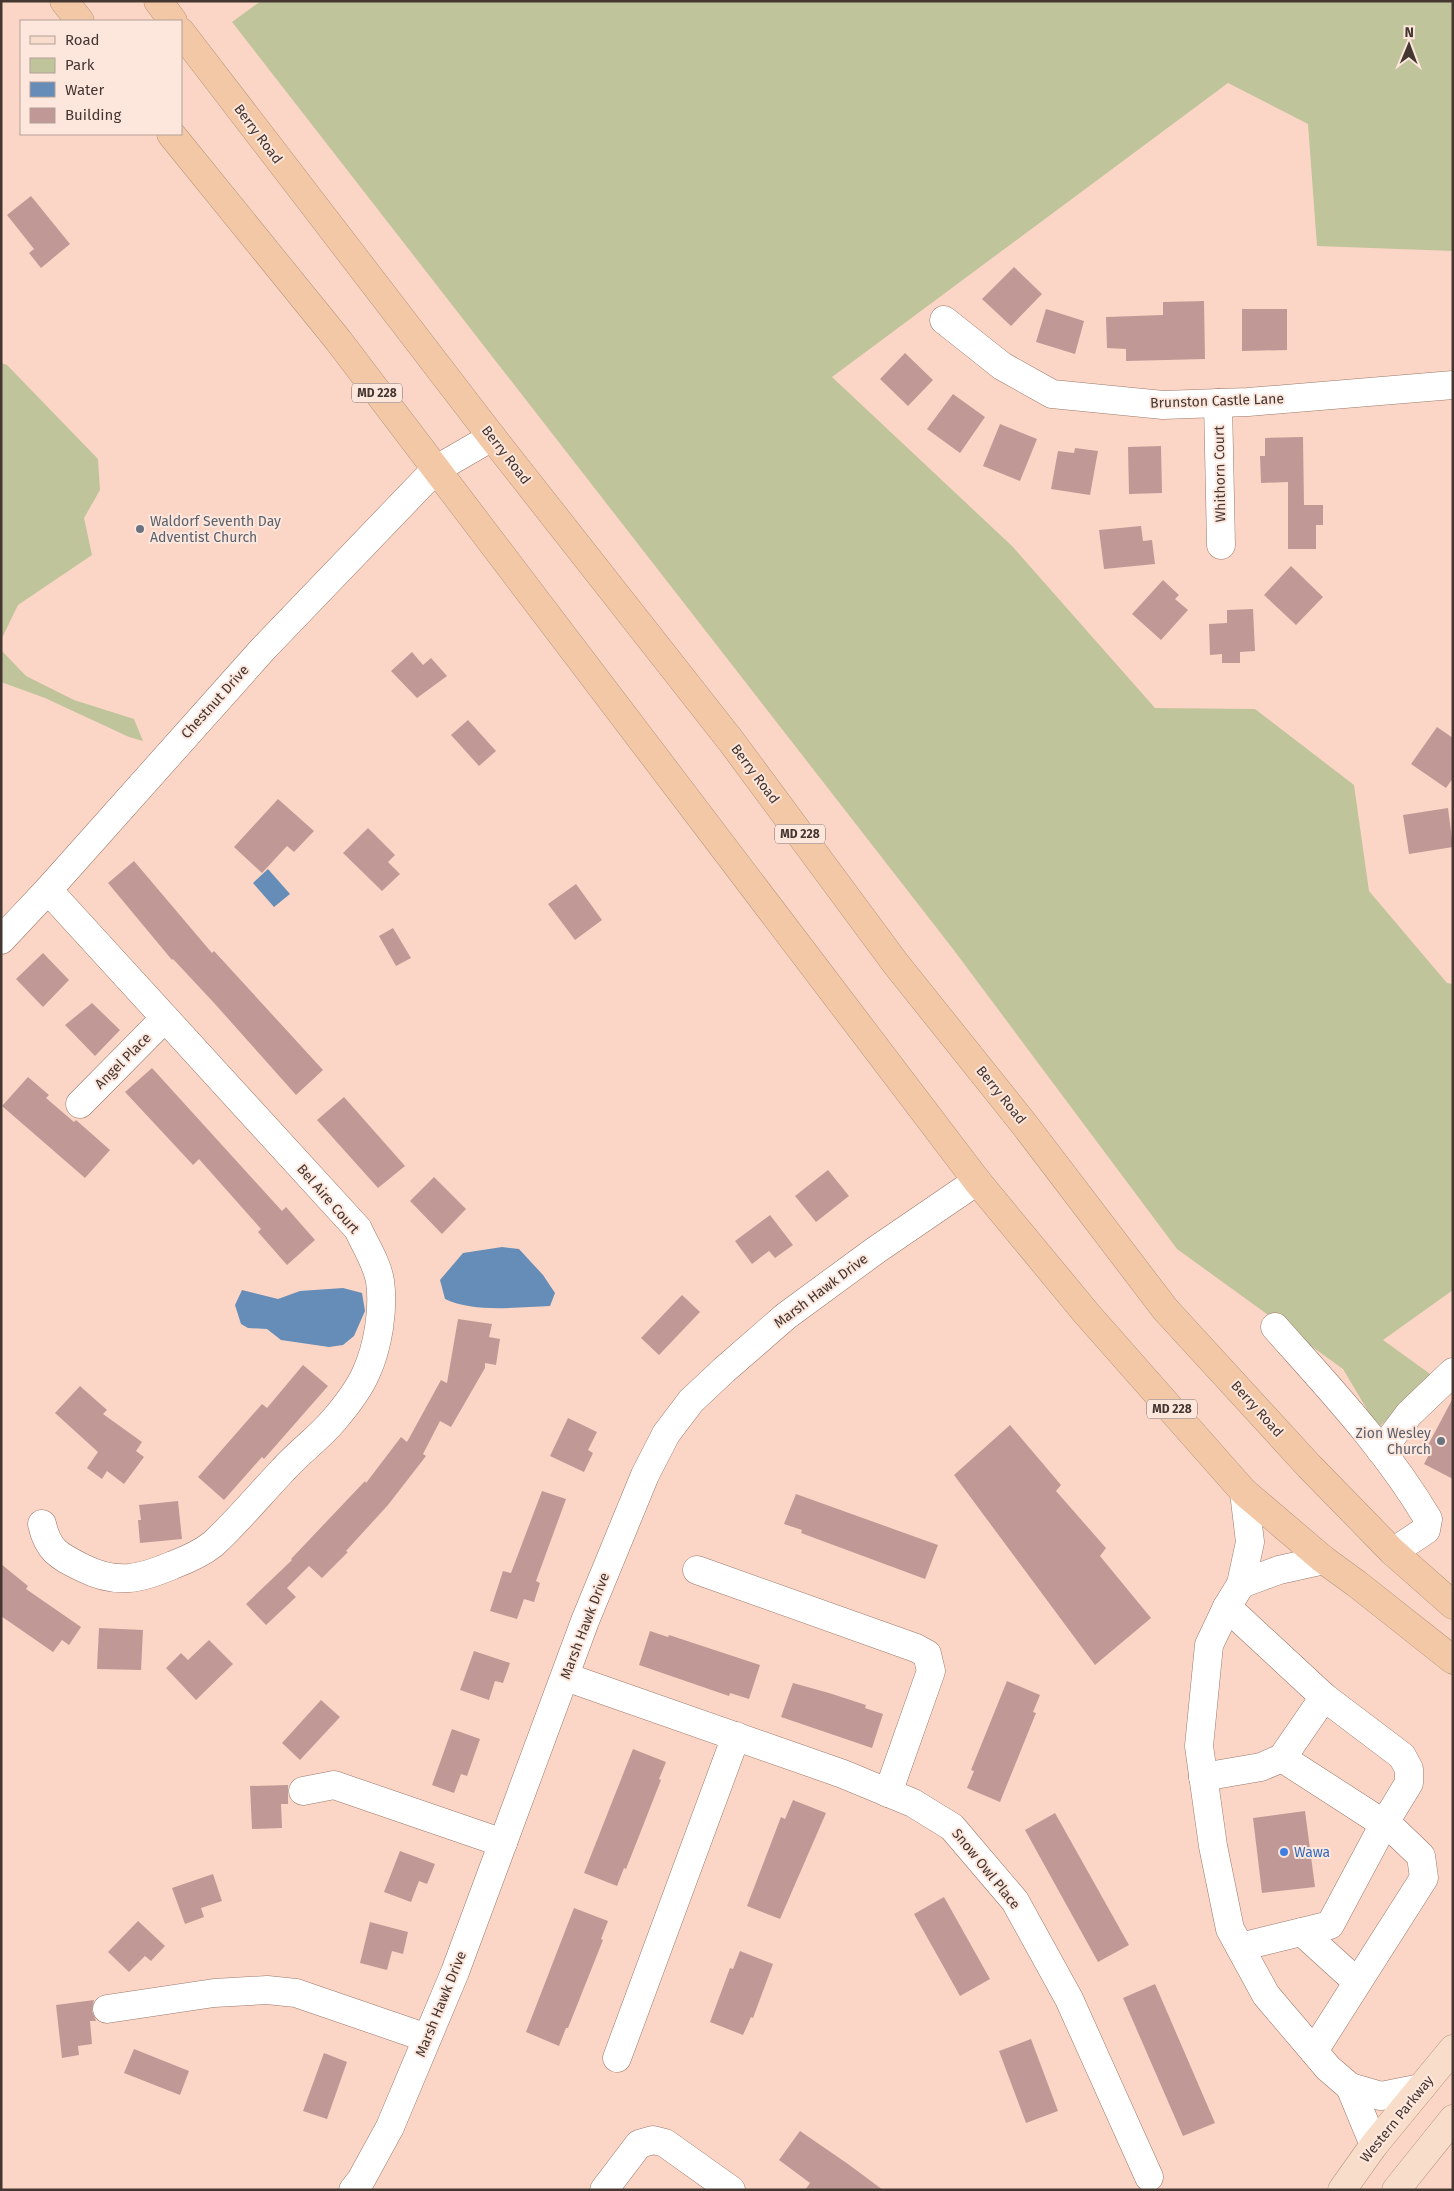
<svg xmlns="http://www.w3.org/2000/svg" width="1454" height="2191" viewBox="0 0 1454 2191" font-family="'Fira Sans',sans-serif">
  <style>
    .green { fill: #c0c49b }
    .water { fill: #658db8 }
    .building { fill: #c09996 }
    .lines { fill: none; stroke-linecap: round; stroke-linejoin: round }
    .minor-casing { stroke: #9a786a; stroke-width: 29 }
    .major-casing { stroke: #b6957d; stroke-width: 29 }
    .highway-casing { stroke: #b6957d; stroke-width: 29 }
    .minor { stroke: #fff; stroke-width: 28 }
    .major { stroke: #f8deca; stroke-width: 28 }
    .highway { stroke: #f3c8a6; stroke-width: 28 }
    .worship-dot { fill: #6b7280; stroke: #fde7dd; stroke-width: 2 }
    .shop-dot { fill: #3f7fe0; stroke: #fde7dd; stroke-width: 2 }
    .labels { text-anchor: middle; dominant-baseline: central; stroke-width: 4; stroke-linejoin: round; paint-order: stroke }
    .shield { fill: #fde7dd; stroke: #7c6b64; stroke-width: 1 }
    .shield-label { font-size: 12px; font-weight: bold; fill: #443630 }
    .street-label { font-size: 14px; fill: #443630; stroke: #fde7dd }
    .worship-label { font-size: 14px; fill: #5b616d; stroke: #fde7dd; text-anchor: start }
    .shop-label { font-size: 14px; fill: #366cbe; stroke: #fde7dd; text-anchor: start }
  </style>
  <rect width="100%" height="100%" fill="#fbd6c6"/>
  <g class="green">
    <path d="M261,1H1453V251L1317,246L1308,124L1228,83L832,377L1012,546L1155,708L1255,709L1354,785L1369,891L1447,983L1453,984V1290L1383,1340L1433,1376L1378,1428L1343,1369L1177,1249L953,949L232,22Z"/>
    <path d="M1,363L7,365L98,459L100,490L84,518L92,555L18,605L1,640Z"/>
    <path d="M1,650L26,676L74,700L134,719L143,741L129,737L45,698L1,682Z"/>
  </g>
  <g class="water">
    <path d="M268,869L290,894L274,907L253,883Z"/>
    <path d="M502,1247L519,1249L543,1275L555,1293L550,1306C518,1307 474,1313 445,1299L440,1280L463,1253Z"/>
    <path d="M343,1288L362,1293L365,1311L354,1336L343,1345L329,1347L281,1340L267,1329L248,1328L241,1324L235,1305L242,1290L278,1299L300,1291Z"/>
  </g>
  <g class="building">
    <path d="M31,196L70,244L41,268L29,253L34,249L7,215Z"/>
    <path d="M1014,267L1042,294L1011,326L982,299Z"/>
    <path d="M1204,301L1205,359L1126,361V349L1107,348L1106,317L1163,315V302Z"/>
    <path d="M1046,309L1084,321L1075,354L1036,342Z"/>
    <path d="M1242,309H1287V350L1242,351Z"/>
    <path d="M905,353L933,380L908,406L880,379Z"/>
    <path d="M953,394L985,417L960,453L927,429Z"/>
    <path d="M1000,424L1037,439L1020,481L983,466Z"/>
    <path d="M1303,437L1304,505H1323V525H1316V549H1288V482L1261,483L1260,456H1265V438Z"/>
    <path d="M1161,446L1162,493L1129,494L1128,447Z"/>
    <path d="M1075,448L1098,451L1090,495L1051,489L1058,451L1074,453Z"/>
    <path d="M1141,526L1143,541L1152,540L1155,564L1104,569L1099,530Z"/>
    <path d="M1291,566L1323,597L1296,625L1264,595Z"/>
    <path d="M1163,580L1179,595L1175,599L1188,610L1161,640L1132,614Z"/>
    <path d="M1253,609L1255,651L1240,652V663H1222V654L1210,655L1209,624L1227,623V610Z"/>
    <path d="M412,652L423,665L431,658L447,676L417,698L391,671Z"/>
    <path d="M468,720L496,751L479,766L451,735Z"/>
    <path d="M1437,727L1453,738V778L1446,788L1411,764Z"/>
    <path d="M278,799L314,831L294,852L287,846L262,873L234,847Z"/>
    <path d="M1448,808L1453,847L1409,854L1403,815Z"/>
    <path d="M368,828L395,855L388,862L400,874L382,891L343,853Z"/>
    <path d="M134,861L212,953L214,951L323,1070L296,1095L215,1004L173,959L172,960L108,883Z"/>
    <path d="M576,884L602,920L575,940L548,904Z"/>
    <path d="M393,928L411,958L396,966L379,936Z"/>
    <path d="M43,953L69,980L43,1007L16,979Z"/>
    <path d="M92,1003L120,1030L95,1056L65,1025Z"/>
    <path d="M152,1068L282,1211L286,1207L315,1240L287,1265L258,1232L261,1229L199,1159L193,1165L125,1092Z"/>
    <path d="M28,1077L49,1095L46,1098L74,1122L76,1120L110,1150L85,1178L2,1106Z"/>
    <path d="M344,1097L405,1166L378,1188L317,1120Z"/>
    <path d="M828,1170L849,1196L816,1222L795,1196Z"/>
    <path d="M434,1177L466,1209L442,1234L410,1201Z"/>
    <path d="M770,1215L793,1245L775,1258L769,1251L752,1264L735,1241Z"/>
    <path d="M682,1295L700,1312L659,1355L641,1338Z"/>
    <path d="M458,1319L492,1324L489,1337L500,1339L496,1365L485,1363V1368L451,1427L440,1421L423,1454L426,1456L388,1505L346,1551L348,1552L322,1578L309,1566L287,1588L296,1597L266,1625L246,1604L292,1560L291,1559L365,1481L366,1483L401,1437L407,1442L441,1380L447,1383Z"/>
    <path d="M303,1365L328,1386L264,1459L262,1457L224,1500L198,1477L262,1404L267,1408Z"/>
    <path d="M80,1386L107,1410L103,1414L142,1442L136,1451L144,1457L124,1484L107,1471L102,1479L87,1468L98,1452L55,1413Z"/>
    <path d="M1453,1398V1479L1424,1464L1432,1449L1427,1447Z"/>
    <path d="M568,1418L597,1432L588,1450L593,1453L584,1472L550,1456Z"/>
    <path d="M1010,1425L1061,1485L1056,1491L1106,1548L1100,1556L1151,1618L1095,1665L954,1475Z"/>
    <path d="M542,1491L566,1499L536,1581L540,1583L534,1602L524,1599L517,1619L490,1611L503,1571L511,1573Z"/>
    <path d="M796,1494L938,1545L925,1579L801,1533L802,1530L784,1524Z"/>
    <path d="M178,1501L182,1539L140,1543L138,1520H141L139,1505Z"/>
    <path d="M1,1564L28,1586L26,1589L81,1627L69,1645L62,1640L53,1652L1,1616Z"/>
    <path d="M99,1628L143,1630L141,1670L97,1669Z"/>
    <path d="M650,1631L668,1637L669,1635L760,1665L749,1699L730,1693L729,1696L639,1665Z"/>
    <path d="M209,1640L233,1664L196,1700L166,1668L181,1653L188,1660Z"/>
    <path d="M474,1651L510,1663L503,1683L495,1681L489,1700L460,1690Z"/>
    <path d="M1007,1681L1040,1695L1033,1712L1036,1713L1000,1802L967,1788L974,1771L971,1770Z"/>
    <path d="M793,1683L829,1693L866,1705L865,1708L883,1714L872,1748L781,1717Z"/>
    <path d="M321,1700L340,1717L300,1760L282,1743Z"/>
    <path d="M452,1729L480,1739L467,1776L461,1774L454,1793L432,1785Z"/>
    <path d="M633,1749L666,1762L659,1779L661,1780L626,1869L624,1868L617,1886L584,1873Z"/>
    <path d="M288,1785V1804H281L282,1828L252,1829L250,1786Z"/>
    <path d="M793,1800L826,1813L780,1919L747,1906L781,1817L785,1819Z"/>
    <path d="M1305,1811L1315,1887L1262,1893L1253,1818Z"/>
    <path d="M1055,1813L1129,1945L1098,1962L1025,1830Z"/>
    <path d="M400,1851L435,1864L427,1884L419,1881L411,1902L384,1892Z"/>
    <path d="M213,1874L222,1901L201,1908L204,1917L185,1924L172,1888Z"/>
    <path d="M944,1897L990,1979L960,1996L914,1914Z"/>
    <path d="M574,1908L608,1921L601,1939L603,1940L568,2028H566L559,2046L526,2032Z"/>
    <path d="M138,1921L165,1946L151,1961L145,1956L129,1972L108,1952Z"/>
    <path d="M370,1922L408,1932L403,1954L392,1951L387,1970L360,1963Z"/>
    <path d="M740,1951L773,1964L753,2018L751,2017L743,2035L710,2022L730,1968L733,1969Z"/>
    <path d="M1155,1984L1215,2123L1183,2136L1123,1998Z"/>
    <path d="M94,2000L92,2011L96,2021H90L92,2044L78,2046L79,2055L62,2058L56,2005Z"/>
    <path d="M1031,2039L1058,2111L1026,2123L999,2051Z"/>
    <path d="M134,2049L189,2071L180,2095L124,2073Z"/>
    <path d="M324,2053L347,2062L327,2119L303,2111Z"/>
    <path d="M800,2131L848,2164L883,2190H805L810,2183L779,2160Z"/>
  </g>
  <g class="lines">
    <g class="minor-casing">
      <g id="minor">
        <path d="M944,320L1002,366L1052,394L1163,405L1248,402L1453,385"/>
        <path d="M1218,403L1221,545"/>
        <path d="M1,940L48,890L263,649L435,470L492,437"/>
        <path d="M80,1104L165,1018"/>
        <path d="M1275,1327C1329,1388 1386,1448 1428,1519L1426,1530L1393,1552"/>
        <path d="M1381,1451L1409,1414L1453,1372"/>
        <path d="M1244,1492L1250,1542L1241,1584L1227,1607L1209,1645L1199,1746L1213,1846L1230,1929L1266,1995L1328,2068L1350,2087L1381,2096L1421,2088"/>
        <path d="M42,1524C48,1551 59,1556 83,1568C117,1585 140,1579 173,1565C186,1560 202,1553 213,1544C238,1521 260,1494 283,1470C299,1452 319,1438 334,1420C346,1406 359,1389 366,1373C378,1347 384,1309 380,1281C377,1263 365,1245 358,1229L48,890"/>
        <path d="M697,1570L916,1648L927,1654L931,1671L888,1793"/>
        <path d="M1241,1584L1279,1570L1324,1560"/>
        <path d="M1227,1607L1324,1697L1402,1756L1409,1769V1783L1384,1824L1330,1925L1240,1947"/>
        <path d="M566,1677L843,1774L913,1803L952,1827L1015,1901L1069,1999L1149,2177"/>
        <path d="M1282,1758L1395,1831L1421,1856L1424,1878L1314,2051"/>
        <path d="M1203,1777L1261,1767L1282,1758L1324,1697"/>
        <path d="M303,1791L334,1785L503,1843"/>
        <path d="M1302,1932L1357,1982"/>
        <path d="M107,2009L214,1993L267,1990L296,1993L427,2038"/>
        <path d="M617,2058L736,1736"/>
        <path d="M1350,2087L1374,2145"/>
        <path d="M353,2190L361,2180L390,2127L455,1972L585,1621L645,1475L666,1434L691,1401L724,1370L786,1316L876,1250L977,1181"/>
        <path d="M604,2190L639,2144L653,2140L665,2143L731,2190"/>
      </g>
    </g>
    <g class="major-casing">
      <g id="major">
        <path d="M1342,2190L1374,2145L1453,2049"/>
        <path d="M1396,2190L1453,2119"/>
      </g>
    </g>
    <g class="highway-casing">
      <g id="highway">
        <path d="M64,1L80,21"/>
        <path d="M158,1L173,21"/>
        <path d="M181,32L492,437L731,741L896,964L1024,1124L1165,1309L1309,1466L1393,1552L1453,1605"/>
        <path d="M171,134L338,340L977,1181L1087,1314L1244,1492L1324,1560L1357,1584L1453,1660"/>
      </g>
    </g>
    <use href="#minor" class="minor"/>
    <use href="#major" class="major"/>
    <use href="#highway" class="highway"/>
  </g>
  <g class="worship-dot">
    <circle cx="140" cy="529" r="5"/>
    <circle cx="1441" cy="1441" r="5"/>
  </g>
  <circle class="shop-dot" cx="1284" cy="1852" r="5"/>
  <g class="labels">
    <g class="shield">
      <rect x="352" y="383.5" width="50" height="19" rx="4"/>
      <rect x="775" y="824.5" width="50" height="19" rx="4"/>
      <rect x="1147" y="1399.5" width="50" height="19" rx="4"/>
    </g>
    <g class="shield-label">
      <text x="377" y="393">MD 228</text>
      <text x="800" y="834">MD 228</text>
      <text x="1172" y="1409">MD 228</text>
    </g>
    <g class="street-label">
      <text transform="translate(258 134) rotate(53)">Berry Road</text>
      <text transform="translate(1217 401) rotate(-2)">Brunston Castle Lane</text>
      <text transform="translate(506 455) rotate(52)">Berry Road</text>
      <text transform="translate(1220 474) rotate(-91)">Whithorn Court</text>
      <text transform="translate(215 702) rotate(-48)">Chestnut Drive</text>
      <text transform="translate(755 774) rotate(53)">Berry Road</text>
      <text transform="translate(123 1061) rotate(-45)">Angel Place</text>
      <text transform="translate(1001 1095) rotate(51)">Berry Road</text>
      <text transform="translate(328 1199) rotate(49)">Bel Aire Court</text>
      <text transform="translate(821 1291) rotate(-37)">Marsh Hawk Drive</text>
      <text transform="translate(1257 1409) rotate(48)">Berry Road</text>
      <text transform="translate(585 1626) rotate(-69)">Marsh Hawk Drive</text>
      <text transform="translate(986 1869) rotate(51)">Snow Owl Place</text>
      <text transform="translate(441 2004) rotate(-68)">Marsh Hawk Drive</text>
      <text transform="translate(1397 2119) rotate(-51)">Western Parkway</text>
    </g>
    <g class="worship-label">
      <text x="150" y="521">Waldorf Seventh Day<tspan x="150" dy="16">Adventist Church</tspan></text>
      <text x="1431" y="1433" text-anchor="end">Zion Wesley<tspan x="1431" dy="16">Church</tspan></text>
    </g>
    <g class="shop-label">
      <text x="1294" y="1852">Wawa</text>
    </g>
  </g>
  <rect width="1454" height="2191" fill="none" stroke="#443630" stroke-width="5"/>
  <rect x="20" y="20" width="162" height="115" fill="#fde7dd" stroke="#b3a098"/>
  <rect x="30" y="36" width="25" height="8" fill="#f8deca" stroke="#b3a098"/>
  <text x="65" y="45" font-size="15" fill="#443630">Road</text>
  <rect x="30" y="58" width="25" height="15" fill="#c0c49b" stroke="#b3a098"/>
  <text x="65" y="70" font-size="15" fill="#443630">Park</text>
  <rect x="30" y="82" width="25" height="15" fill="#658db8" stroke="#b3a098"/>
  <text x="65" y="95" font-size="15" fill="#443630">Water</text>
  <rect x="30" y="108" width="25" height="15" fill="#c09996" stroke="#b3a098"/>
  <text x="65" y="120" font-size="15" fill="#443630">Building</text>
  <g transform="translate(1409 45) rotate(1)" stroke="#fde7dd" stroke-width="4" paint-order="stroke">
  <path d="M0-4L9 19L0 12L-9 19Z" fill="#443630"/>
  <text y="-8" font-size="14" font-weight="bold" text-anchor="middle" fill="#443630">N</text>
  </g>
</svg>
